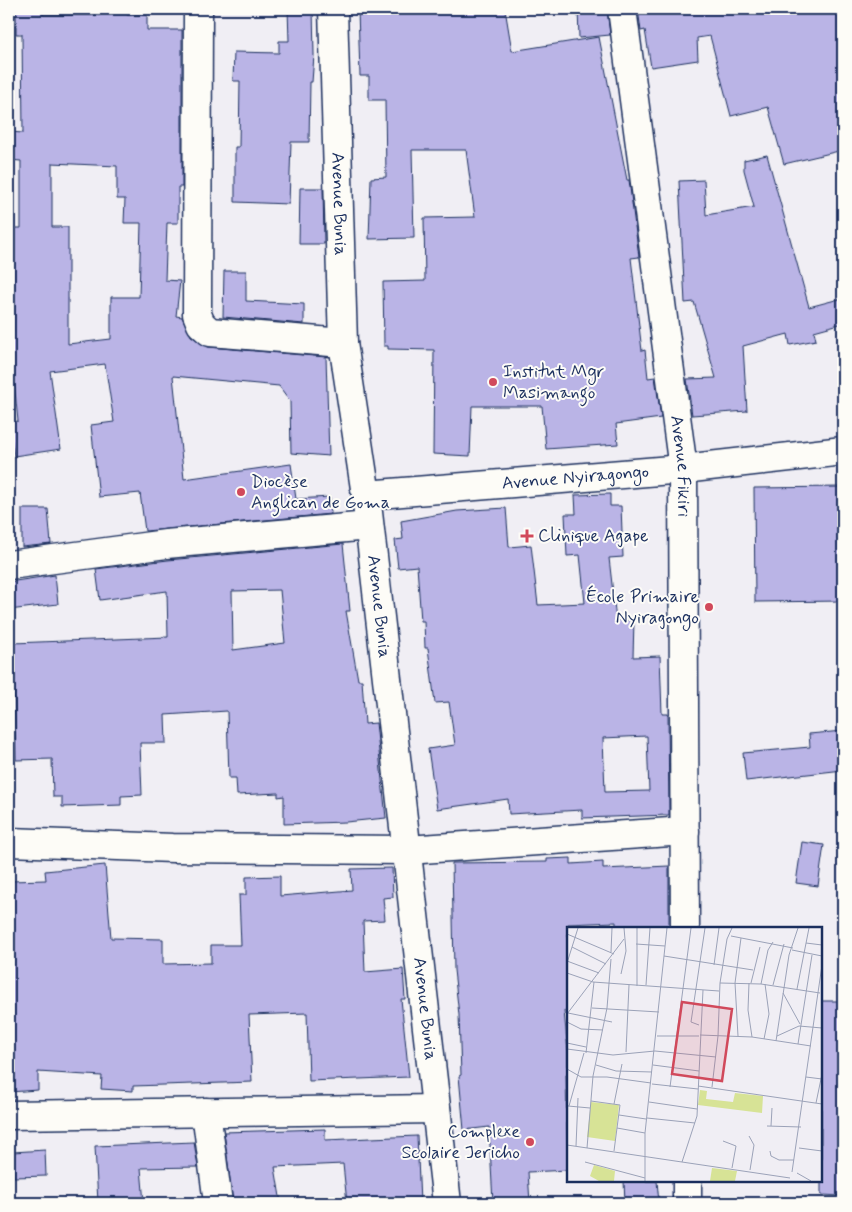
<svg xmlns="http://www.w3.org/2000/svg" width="852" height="1212" viewBox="0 0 852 1212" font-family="Mynerve,sans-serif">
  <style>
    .building { fill: #bab4e6; stroke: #1b2f5e; fill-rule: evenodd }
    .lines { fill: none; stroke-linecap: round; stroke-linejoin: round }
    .street-casing { stroke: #1b2f5e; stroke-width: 31 }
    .street { stroke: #fdfcf7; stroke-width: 28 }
    .poi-dot { fill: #d1495b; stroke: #fdfcf7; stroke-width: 2 }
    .labels { text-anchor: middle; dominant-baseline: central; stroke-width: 4; stroke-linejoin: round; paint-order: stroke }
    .street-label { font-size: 18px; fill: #1b2f5e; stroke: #fdfcf7 }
    .poi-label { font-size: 18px; fill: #1b2f5e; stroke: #fdfcf7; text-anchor: start }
    .inset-road { fill: none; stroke: #9ba2b8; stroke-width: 1 }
    .view { fill: #d1495b; fill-opacity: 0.15; stroke: #d1495b; stroke-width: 2.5 }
    .inset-edge { fill: none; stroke: #1b2f5e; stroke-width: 2.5 }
  </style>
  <rect width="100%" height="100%" fill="#f0eef4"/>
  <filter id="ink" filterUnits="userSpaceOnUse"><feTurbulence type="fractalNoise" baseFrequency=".02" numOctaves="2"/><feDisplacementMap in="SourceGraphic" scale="10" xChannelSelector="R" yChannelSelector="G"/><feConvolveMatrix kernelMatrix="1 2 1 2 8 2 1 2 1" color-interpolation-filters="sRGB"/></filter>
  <g filter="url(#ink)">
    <g class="building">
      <path d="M16,9H43V15H100V9H127V15H147V30H182V187H178V223H167L165,280L180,281L176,316L182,317L191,336L208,347L326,357L329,456L291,453L290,401L279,386L173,376L184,479L291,464L296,499L330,497L331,514L145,531L140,493L99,497L91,425L114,422L105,364L50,371L61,449L14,456L9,423L18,421L13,372H9V333H13V259H9V228H21V161L9,160V132L23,133L22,34H16ZM52,163L117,166V199H125L124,223H141L139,297H111V339L68,344V227H52Z"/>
      <path d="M288,9H313L314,55L312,82H310L309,142H291L289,204L235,202V147H239L240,81H233L234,52L279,53V41H289Z"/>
      <path d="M358,9H505L512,51L599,37L627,180H629L639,257L631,258L642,351L645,350L648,378L655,377L661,418L616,424L618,444L546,449L542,406H472L470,456L433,454L434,350L388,349V346H384L383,282L425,281L424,218L475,217L466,150H412L414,238L369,239L371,178L386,177L385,100H369V76H360Z"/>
      <path d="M578,9H607L610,35L579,38Z"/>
      <path d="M638,9H843V150L784,164L768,107L731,116L710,36L697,38L698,60L651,67L645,30L641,31Z"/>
      <path d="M767,155L809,307L843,298V323L814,331L816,340L790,345L788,334L743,346L747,411L692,415L687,379L716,378L694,302L685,303L679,181L704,180L706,215L754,207L744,170V160Z"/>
      <path d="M300,188H323L324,244H299Z"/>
      <path d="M224,271H246V301L304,304V324L223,317Z"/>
      <path d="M843,487V601L755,602L754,488Z"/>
      <path d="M610,494V506H621L623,557L609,558L616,620H634L633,657L660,656L662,714H668L669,815L582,818V810L509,814L508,799L437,809L428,749L455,745L449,702L435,703L428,648H425L424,621H421L417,566L398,568L395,540L403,539L401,521L457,511L506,508L509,547L531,545L538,605L585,603L580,555L567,556L565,514H576L575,495ZM647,736L649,791L605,792L603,738Z"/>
      <path d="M22,509H48L51,544L22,547Z"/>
      <path d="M343,544L350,611H346L358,680H362L365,724L376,723L386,818L346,822L284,824V796L278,797V793L237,795L236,778H229L227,711L165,715L166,743H140L142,795L121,796V805L62,807V797H53L52,759L16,760L13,643L168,637L167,591L100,600L96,569L168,560ZM280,590L285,643L233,650L232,591Z"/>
      <path d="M55,575L58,604L9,610V582Z"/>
      <path d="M843,731V770L746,781L743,753L810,747L809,734Z"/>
      <path d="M802,842L824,845L818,886L796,883Z"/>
      <path d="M571,858V864L603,862V869L669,866V928H616V922L568,924V1011H564L568,1052V1075H566L568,1170L528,1172L530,1203H493L489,1127L464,1130L459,1076L461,1075L459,1015L454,970L452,863L547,862V859Z"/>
      <path d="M105,865L111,938L163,939V964L211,963V945H241L239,895H246V877L280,876V896L352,890L351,869L392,868L393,897L383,898L385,920L363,921L365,972L403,969L405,999H401L409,1077L309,1081L307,1013L249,1015L252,1082L133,1086V1091L101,1089L102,1076L38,1072V1090L9,1092V918H12L10,881L46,880L45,871Z"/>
      <path d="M821,1001H843V1196L821,1195Z"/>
      <path d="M325,1129V1140L417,1136L420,1203H347L343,1164L275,1167L281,1203H233L224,1132Z"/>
      <path d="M194,1142L198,1167L141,1168L144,1203H98L95,1146Z"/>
      <path d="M45,1150L46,1176L14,1177L13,1152Z"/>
      <path d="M624,1181H657L659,1203H625Z"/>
    </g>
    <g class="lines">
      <g class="street-casing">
        <g id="street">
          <path d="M198,9L197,314L201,324L210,332L343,343"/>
          <path id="s1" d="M333,9L343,343L366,495L447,1203"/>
          <path id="s2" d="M622,9L683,469L685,928"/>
          <path id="s3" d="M366,495L683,469L843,451"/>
          <path d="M9,565L166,544L369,526"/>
          <path d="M9,842L173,848L407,850L685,831"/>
          <path d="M206,1112L218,1203"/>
          <path d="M9,1115L436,1109"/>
          <path d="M687,1181V1203"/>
        </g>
      </g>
      <use href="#street" class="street"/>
    </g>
  </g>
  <g class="poi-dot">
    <circle cx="493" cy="382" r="5"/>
    <circle cx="241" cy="492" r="5"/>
    <path d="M524.5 528.5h5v5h5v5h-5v5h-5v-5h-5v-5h5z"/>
    <circle cx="709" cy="607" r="5"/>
    <circle cx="530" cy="1142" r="5"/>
  </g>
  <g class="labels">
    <g class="street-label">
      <text stroke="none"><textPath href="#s1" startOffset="195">Avenue Bunia</textPath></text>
      <text stroke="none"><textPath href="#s2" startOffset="461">Avenue Fikiri</textPath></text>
      <text stroke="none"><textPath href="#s3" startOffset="210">Avenue Nyiragongo</textPath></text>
      <text stroke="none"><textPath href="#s1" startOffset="600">Avenue Bunia</textPath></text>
      <text stroke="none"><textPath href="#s1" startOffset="1005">Avenue Bunia</textPath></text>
    </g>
    <g class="poi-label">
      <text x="503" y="372">Institut Mgr<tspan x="503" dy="21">Masimango</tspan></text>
      <text x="251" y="482">Diocèse<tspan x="251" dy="21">Anglican de Goma</tspan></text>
      <text x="538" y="536">Clinique Agape</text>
      <text x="699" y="597" text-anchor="end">École Primaire<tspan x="699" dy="21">Nyiragongo</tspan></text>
      <text x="520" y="1132" text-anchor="end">Complexe<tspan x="520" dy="21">Scolaire Jericho</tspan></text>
    </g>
  </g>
  <g transform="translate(567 927)">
    <rect width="255" height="255" fill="#f0eef4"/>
    <path d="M133,163L140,164L139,172L166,175L168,166L196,169L195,186L131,178ZM24,175L52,178L48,214L20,210ZM27,238L48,244L47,254H32L23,249ZM145,241L170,244L168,254H143Z" fill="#d7e396"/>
    <path class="inset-road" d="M70,1V59M0,7L47,27M164,9L226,21M239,16L255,18M69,17L98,19M5,20L39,37M225,23L255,29M44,25L45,1M97,29L186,43M0,34L32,46M0,36L11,1M147,38L152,1M0,46L26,55L152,64M54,47L59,24L57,1M153,56L194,57L253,66M182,56L181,83L185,110M184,56L193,20M194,57L201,23L206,15M79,58L83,1M206,58L217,17M230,62L242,1M216,66L233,97M25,81L92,85M1,86L45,95M0,87L57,12M0,95L14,102L36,103M132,98L124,95L138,1M133,108L185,110L244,119M90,109H132M171,109L168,56L174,11M210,109L232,99L255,101M197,112L202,87L198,57M209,114L222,28L231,1M0,116L19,120M231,117L245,28M0,122L46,128L88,124L149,130M59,125L62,58M19,126L27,55M29,138L49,144L85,145M86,138L132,144M0,142L14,150H40L84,156M239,150L255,152M85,157L131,162M131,159L255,177M103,160L124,1M145,160L151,109L153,56L160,12L165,1M24,174L53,178L47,224M82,175L130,182M249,176L255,147M47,177L55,137M1,179L23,181M2,179L17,126M52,188L79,192M80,191L128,196M200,199L234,200M204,199L205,181M50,201L78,206M182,209L187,218L183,243M156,214L169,219L165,241M0,218L223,251M9,219L11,171M20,221L26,149L40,81L44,32M232,221L255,224M203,224L204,229L212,233H227M18,235L78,251M115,235L130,189L136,63M225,245L255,38M230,246L244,254M78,254V206L100,1"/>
    <path class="view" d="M115,75L165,82L155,154L105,147Z"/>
    <rect width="255" height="255" class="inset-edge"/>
  </g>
  <rect width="852" height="1212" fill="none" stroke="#fdfcf7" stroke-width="30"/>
  <rect x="15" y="15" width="822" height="1182" fill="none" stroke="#1b2f5e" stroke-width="2" filter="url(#ink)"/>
</svg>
